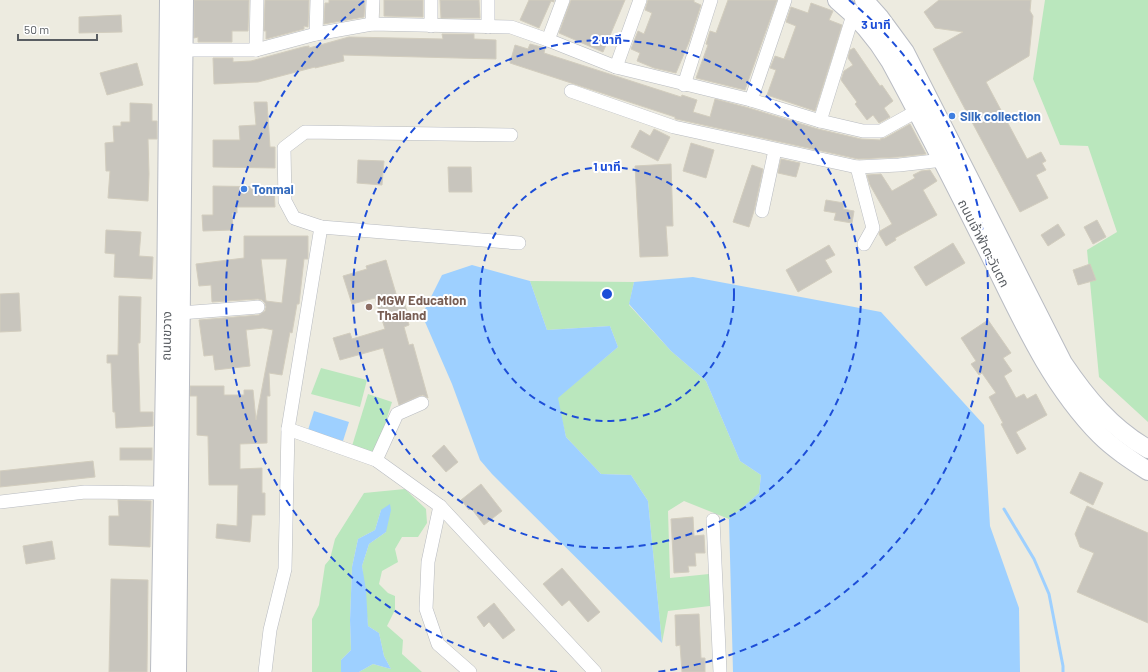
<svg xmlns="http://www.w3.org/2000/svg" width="1148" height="672" viewBox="0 0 1148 672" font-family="Barlow,'Noto Sans Thai',sans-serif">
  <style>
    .green { fill: #bae7bd }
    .water { fill: #9ed0ff }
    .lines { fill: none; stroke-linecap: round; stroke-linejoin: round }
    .stream { stroke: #9ed0ff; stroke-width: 3 }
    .building { fill: #c8c5bd; stroke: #d2cdbe; fill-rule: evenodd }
    .street-casing { stroke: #b8bbc0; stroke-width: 14 }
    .secondary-casing { stroke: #b9bcc3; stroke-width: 20 }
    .street { stroke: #fff; stroke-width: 13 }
    .secondary { stroke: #fff; stroke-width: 18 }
    .ring { fill: none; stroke: #1d4ed8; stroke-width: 2; stroke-dasharray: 7 5 }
    .shop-dot { fill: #3f7fe0; stroke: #fff; stroke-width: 1.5 }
    .education-dot { fill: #8d6e63; stroke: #fff; stroke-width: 1.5 }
    .labels { text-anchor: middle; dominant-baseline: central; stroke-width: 4; stroke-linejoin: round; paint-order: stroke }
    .shop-label { font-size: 13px; font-weight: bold; fill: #366cbe; stroke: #fff; text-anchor: start }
    .street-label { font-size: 13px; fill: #595d62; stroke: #fff }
    .education-label { font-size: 13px; font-weight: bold; fill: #785e54; stroke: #fff; text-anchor: start }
    .centre { fill: #1d4ed8; stroke: #fff; stroke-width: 2 }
    .ring-label { font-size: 12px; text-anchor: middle; font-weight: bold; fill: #1d4ed8; stroke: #fff; stroke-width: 4; stroke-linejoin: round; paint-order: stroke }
  </style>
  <rect width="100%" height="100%" fill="#edebe0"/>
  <g class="green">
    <path d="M1045,0H1148V422L1099,377L1087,250L1117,232L1088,146L1060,145L1033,79Z"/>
    <path d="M530,281L634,282L629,305L671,351L706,381L740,461L761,475L759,493L729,519L684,501L668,511L670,578L709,574L710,606L668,611L662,643L648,501L631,475L601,474L566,437L557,398L618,347L610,326L547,330Z"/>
    <path d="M321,368L367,380L360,407L311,394Z"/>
    <path d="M368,394L392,402L376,453L352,446Z"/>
    <path d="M405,489L426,509L427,523L418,537H402L395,549L398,562L382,571L379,584L388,593L395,596V610L387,626L403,640L402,654L422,672H359L373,664L391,669L384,656L379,633L368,626L362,566L369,544L386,532L381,510L375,530L358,539L352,567L350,620L351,650L341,660V672H312V619L319,605L325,565L330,559L335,539L364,493Z"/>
  </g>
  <g class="water">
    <path d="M472,265L530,281L547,330L610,326L618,347L558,398L566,437L601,474L631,475L648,501L662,643L492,474L480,460L452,384L422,315L442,275Z"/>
    <path d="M693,277L881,312L984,425L990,526L1019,608L1020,672H733L729,519L759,493L761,475L740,461L706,381L671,351L629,304L634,282Z"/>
    <path d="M314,411L349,422L343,441L308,430Z"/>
    <path d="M390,504L391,510L386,532L369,544L362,566L366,590L368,626L379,633L384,656L391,669L373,664L359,672H341V660L351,650L350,620L352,567L358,539L375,530L381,510Z"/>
  </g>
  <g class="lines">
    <path class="stream" d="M1004,509L1034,559L1049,594L1063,666V672"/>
  </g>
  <g class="building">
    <path d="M194,0H249L248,31H232V42H198V37L194,38Z"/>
    <path d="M265,0H309L308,27L304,26V29L266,39V31H264Z"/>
    <path d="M329,0H365L364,17L324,24L325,3H329Z"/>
    <path d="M384,0H423V17L384,16Z"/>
    <path d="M440,0H479L480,18H441Z"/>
    <path d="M529,0H554V2L551,1L539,28L520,20Z"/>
    <path d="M571,0H625L603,52L559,33Z"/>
    <path d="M648,0H694V2L701,5L689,42L676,73L654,68L637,61L640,53L631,49L638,31L644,34L652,13L645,10Z"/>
    <path d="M728,0H777L745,90L696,78L708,45L706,44L710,31L716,33Z"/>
    <path d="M939,0H1031L1030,11L1033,16L1029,56L986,82L1027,159L1041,152L1046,161L1042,163L1046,170L1036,175L1048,198L1020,212L933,49L963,32L935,28L924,12Z"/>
    <path d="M811,3L833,11L829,20L842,25L815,111L767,95L776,70L770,68L775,56L784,59L796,26L786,22L791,7L808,13Z"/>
    <path d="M121,15L122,32L79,33V17Z"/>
    <path d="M442,34H474V39L496,40V59L343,55L344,61L315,68V67L258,82L214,84L213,58H233V62L251,61L303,47L309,46V48L349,37L443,39Z"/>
    <path d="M530,44L545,48L544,53L681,97L682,95L697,100L693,112L710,117L715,99L749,108L818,129L861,139L881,140L880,139L885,138L910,124L926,154L898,157L858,159L676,119H675V117L510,63L515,45L528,49Z"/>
    <path d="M854,48L880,86L882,85L893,101L884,108L890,117L879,123L873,115L867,120L855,104L857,102L841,80L844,71L853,65L848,58L850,50Z"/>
    <path d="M137,63L143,85L107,95L100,73Z"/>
    <path d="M254,102H267L270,147H275V168L213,167V140H240L239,126L256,125Z"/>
    <path d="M130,103L152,104V121H157V139H148L149,174L148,201L108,198L110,171H106L105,143L114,142L113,126H121V122H130Z"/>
    <path d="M654,129L670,137L658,161L631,147L640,130L650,136Z"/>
    <path d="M691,143L714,150L706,178L683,171Z"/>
    <path d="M781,159L800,163L796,177L778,173Z"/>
    <path d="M358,160L384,161L382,185L357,183Z"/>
    <path d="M671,164L673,226H666L668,256L640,257L635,166Z"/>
    <path d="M752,165L763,169L754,211L749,227L733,222Z"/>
    <path d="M448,167H471L472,192H449Z"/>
    <path d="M930,170L937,181L923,190L937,215L895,238L896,240L886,246L879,234L880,231L892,224L870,185L867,175L881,174L892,191L915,178L913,175L921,171Z"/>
    <path d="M213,186L274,187L275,207H237V213H232L233,230L203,231L202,215H213Z"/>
    <path d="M826,200L844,203L843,209L854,211L852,223L834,220L836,213L824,211Z"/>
    <path d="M1097,220L1106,237L1093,244L1084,227Z"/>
    <path d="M1058,224L1065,235L1048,246L1041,235Z"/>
    <path d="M106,230L141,232L139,256L153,257L152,279L114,277L115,254L105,253Z"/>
    <path d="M244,236H308V259H304L299,304H297L292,333L290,332L282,375L269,373L270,396H267V443L240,444V469L262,468V493H265V515H252L250,542L216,538L217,524L237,526L238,485H209L208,436L197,435V396H190V386H224V395H244V390H253L256,420L273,330L263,328L246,330L250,366L215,370L213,355L204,356L199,320L259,315L265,311L266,307L265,303L262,300L258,299L212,302L211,285L199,286L196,264L244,258ZM261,259H287L282,303L266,301Z"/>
    <path d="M953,243L965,263L926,286L914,267Z"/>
    <path d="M829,245L835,255L825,260L832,272L798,292L786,270Z"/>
    <path d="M386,260L397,297L402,296L407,311H405L409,325L404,327L409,345L413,344L428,398L423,395L419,396L399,405L383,348L340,360L333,338L350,333L352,339L385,329L375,298L352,304L343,276L367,269L366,266Z"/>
    <path d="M1090,264L1096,280L1078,285L1073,270Z"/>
    <path d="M19,293L21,331L0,332V294Z"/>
    <path d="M119,296L141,297L140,343H138L140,412H153V426L116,428L115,412H113L111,363H107V355H118Z"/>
    <path d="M988,320L1011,353L1003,358L1012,371L1004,376L1016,398L1024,394L1027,399L1036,394L1047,415L1016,432L1026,449L1017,454L1001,424L1003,423L989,397L996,393L982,373L979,375L971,364L976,361L961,338Z"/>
    <path d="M444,445L458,462L446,472L432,456Z"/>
    <rect x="120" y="448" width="32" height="12"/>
    <path d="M93,461L95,477L0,487V471Z"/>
    <path d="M1080,472L1103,483L1093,505L1070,493Z"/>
    <path d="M481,484L502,511L484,525L471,508L469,510L461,500Z"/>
    <path d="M118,500L151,501L150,547L109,545V516H119Z"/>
    <path d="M1087,506L1148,533V623L1077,592L1094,553L1080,547L1075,534Z"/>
    <path d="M693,517L694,536L704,535L705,553H695L696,566H688L689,572L674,573L671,519Z"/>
    <path d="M52,541L55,559L26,564L23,546Z"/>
    <path d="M562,568L600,612L588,622L569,600L562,606L543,584Z"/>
    <path d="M111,579L148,580L147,672H109Z"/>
    <path d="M494,603L515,630L503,639L489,622L484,627L477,617Z"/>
    <path d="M699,614L701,658H705V672H682L680,645L676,646L675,615Z"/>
  </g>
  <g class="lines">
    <g class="street-casing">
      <g id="street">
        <path d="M372,24L373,0"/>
        <path d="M431,26V0"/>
        <path d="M488,27V0"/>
        <path d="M316,34L317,0"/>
        <path d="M548,40L563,0"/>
        <path d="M175,50H256L316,34L372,24L511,27L548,40L616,67L751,100L820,121L863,131H881L917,111"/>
        <path d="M256,50L257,0"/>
        <path d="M616,67L640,0"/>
        <path d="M684,85L711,0"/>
        <path d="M571,91L674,127L857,167L899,165L943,160"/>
        <path d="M751,100L785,0"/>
        <path d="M820,121L853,15"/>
        <path d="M511,135L305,132L284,148L285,201L294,218L321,227L519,243"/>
        <path d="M857,167L873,228L864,244"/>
        <path d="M762,211L775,150"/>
        <path d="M180,313L258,307"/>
        <path d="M288,429L376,460L440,506L595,672"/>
        <path d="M376,460L397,414L422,403"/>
        <path d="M0,502L85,492L163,493"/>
        <path d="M440,506L428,562L426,609L438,644L470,672"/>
        <path d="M713,520L720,672"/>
        <path d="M265,672L270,630L285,569L288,429L321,227"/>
      </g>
    </g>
    <g class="secondary-casing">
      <g id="secondary">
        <path d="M837,0C858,17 876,38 890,61C922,120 953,181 983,241C1017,308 1046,380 1100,435C1114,449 1131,460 1148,471"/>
        <path d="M864,0L880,18L905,52L1063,363C1086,397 1111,428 1148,449"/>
        <path d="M160,672L166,314L169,0"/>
        <path d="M177,672L184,0"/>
      </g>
    </g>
    <use href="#street" class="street"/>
    <use href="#secondary" class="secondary"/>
  </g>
  <g class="ring">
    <circle cx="607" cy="294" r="127"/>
    <circle cx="607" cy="294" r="254"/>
    <path d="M557 672A381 381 0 0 1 365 0M849 0A381 381 0 0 1 657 672"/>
  </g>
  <g class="shop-dot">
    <circle cx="952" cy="116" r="4"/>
    <circle cx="244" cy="189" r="4"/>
  </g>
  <circle class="education-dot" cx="369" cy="307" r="4"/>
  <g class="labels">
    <g class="shop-label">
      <text x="960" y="116">Silk collection</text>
      <text x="252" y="189">Tonmai</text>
    </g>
    <g class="street-label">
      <text transform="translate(984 243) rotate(63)">ถนนเจ้าฟ้าตะวันตก</text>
      <text transform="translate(166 336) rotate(-89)">ถนนขวาง</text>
    </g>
    <g class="education-label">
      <text x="377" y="300">MGW Education<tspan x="377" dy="15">Thailand</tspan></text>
    </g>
  </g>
  <circle cx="607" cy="294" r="6" class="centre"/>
  <g class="ring-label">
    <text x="876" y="29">3 นาที</text>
    <text x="607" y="44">2 นาที</text>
    <text x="607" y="171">1 นาที</text>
  </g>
  <path d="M18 34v6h79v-6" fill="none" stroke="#595d62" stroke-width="2"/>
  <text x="24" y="34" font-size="12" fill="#595d62" stroke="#ffffff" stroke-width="3" paint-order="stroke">50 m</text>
</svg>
